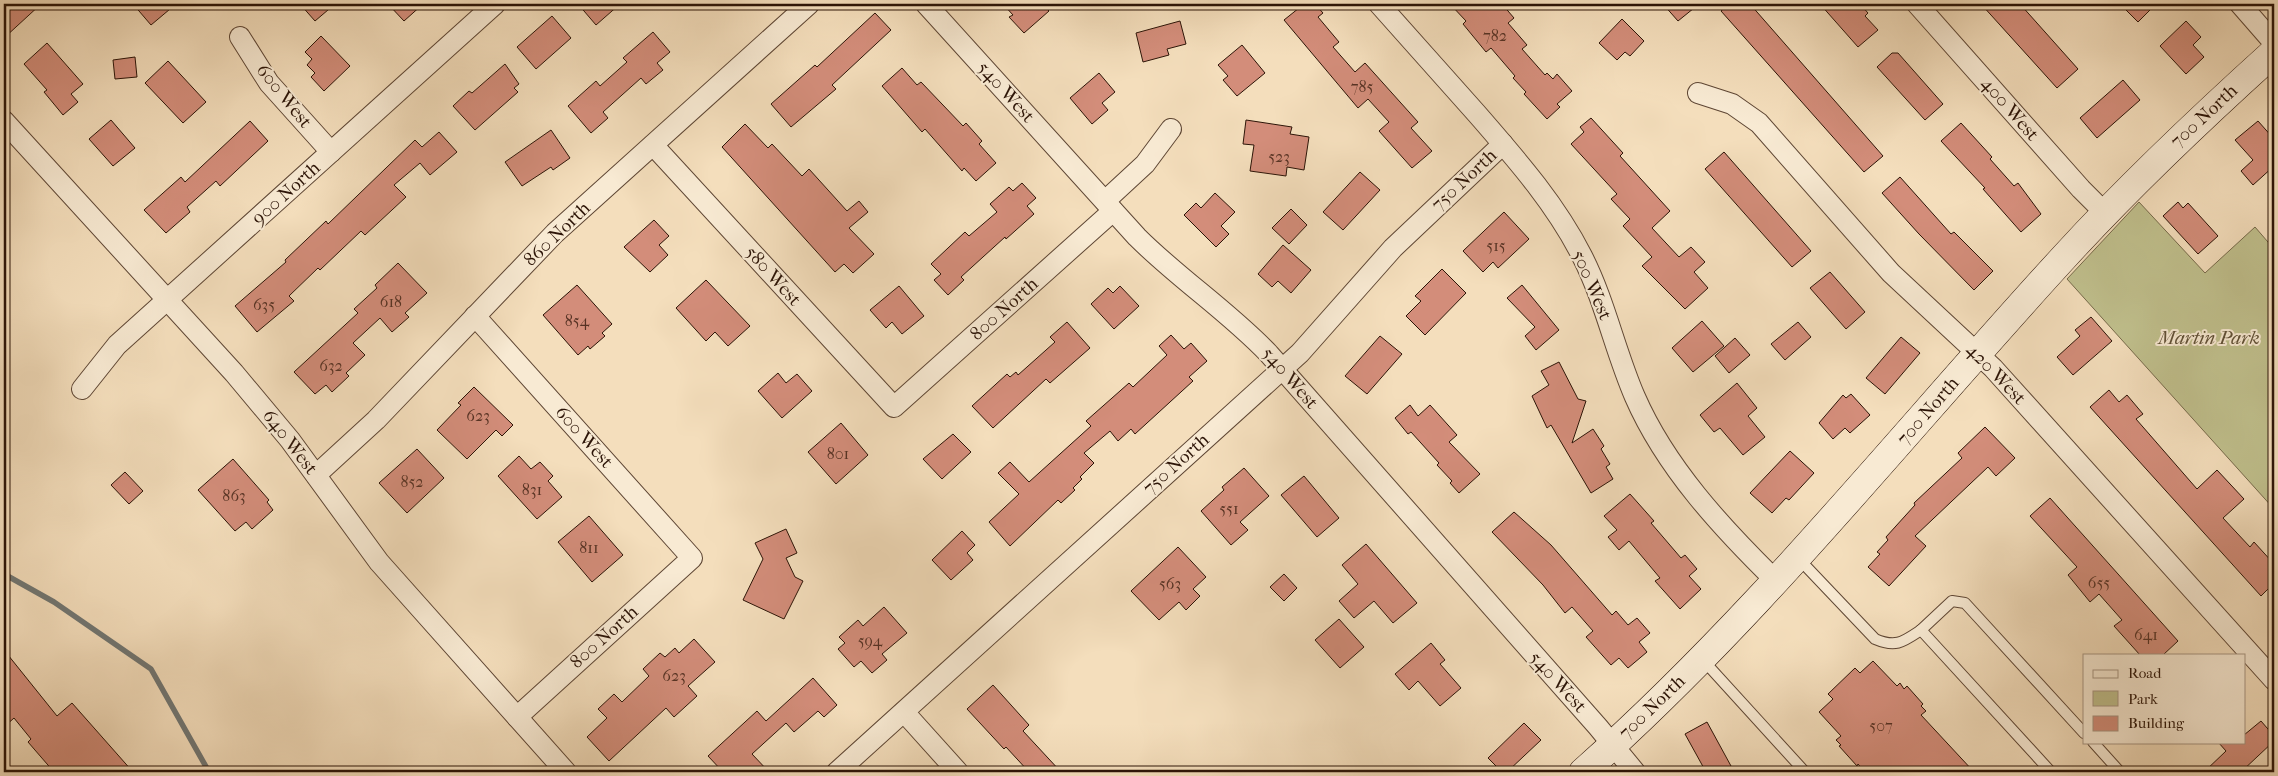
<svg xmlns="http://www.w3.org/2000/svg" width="2278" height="776" viewBox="0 0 2278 776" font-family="'IM FELL French Canon',serif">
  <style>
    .green { fill: #c0c08d; stroke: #766a4a }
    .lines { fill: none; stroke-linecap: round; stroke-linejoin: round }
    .stream { stroke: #727773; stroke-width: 5.5 }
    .building { fill: #d38d7a; stroke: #2c1407 }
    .lane-casing { stroke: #5e4634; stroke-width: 12 }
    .street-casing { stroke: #5e4634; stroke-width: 22 }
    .secondary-casing { stroke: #2c1407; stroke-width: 29 }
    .lane { stroke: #f8ead3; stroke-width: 10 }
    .street { stroke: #f8ead3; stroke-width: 20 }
    .secondary { stroke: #f8ead3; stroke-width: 28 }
    .labels { text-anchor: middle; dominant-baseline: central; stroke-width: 4; stroke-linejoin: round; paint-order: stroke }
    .number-label { font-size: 16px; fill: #563224 }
    .street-label { font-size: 19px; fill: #2c1407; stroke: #f8ead3 }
    .park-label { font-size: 19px; font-style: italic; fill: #605036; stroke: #f8ead3 }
  </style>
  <rect width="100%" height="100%" fill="#f4debc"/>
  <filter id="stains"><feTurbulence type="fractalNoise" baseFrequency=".004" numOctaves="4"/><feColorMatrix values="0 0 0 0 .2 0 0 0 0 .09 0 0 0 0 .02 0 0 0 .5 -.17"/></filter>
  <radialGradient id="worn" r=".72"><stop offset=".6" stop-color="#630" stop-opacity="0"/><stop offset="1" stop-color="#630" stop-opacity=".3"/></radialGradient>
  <path class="green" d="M2139,202L2205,273L2255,227L2274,249V509L2067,279Z"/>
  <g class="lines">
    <path class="stream" d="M4,574L54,602L151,669L209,772"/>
  </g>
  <g class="building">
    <path d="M4,4H41L4,38Z"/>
    <path d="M133,4H176L151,25Z"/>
    <path d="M300,4H335L315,21Z"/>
    <path d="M388,4H423L404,21Z"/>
    <path d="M578,4H620L596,25Z"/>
    <path d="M1003,4H1042L1049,11L1024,33L1009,17L1013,15Z"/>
    <path d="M1304,4H1315L1323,13L1318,17L1339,42L1333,47L1355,72L1365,63L1418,122L1411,128L1432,151L1412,168L1379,131L1389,122L1368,99L1358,108L1284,20Z"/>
    <path d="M1450,4H1502L1514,18L1508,23L1527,45L1522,49L1545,75L1547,73L1553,79L1557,74L1572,91L1557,104L1560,107L1547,119L1524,94L1526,92L1513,78L1515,76L1491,48L1486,52L1463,24L1466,21Z"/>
    <path d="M1663,4H1699L1678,21Z"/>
    <path d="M1729,4H1750L1883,156L1864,172L1721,11Z"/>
    <path d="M1820,4H1860L1868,13L1865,16L1878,30L1858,47Z"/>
    <path d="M1981,4H2020L2078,69L2057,88Z"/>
    <path d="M2120,4H2156L2138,22Z"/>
    <path d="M875,13L891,30L832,85L836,89L791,127L771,104L815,65L817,67Z"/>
    <path d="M552,16L571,38L536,69L517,47Z"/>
    <path d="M1622,19L1644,41L1630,56L1625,52L1617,60L1599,43Z"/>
    <path d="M1180,21L1186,44L1167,49L1169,55L1143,62L1136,33Z"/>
    <path d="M2186,21L2201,37L2193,45L2204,57L2186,74L2160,46Z"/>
    <path d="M653,32L670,52L657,63L663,70L646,84L641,78L603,112L608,118L591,133L568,106L596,81L600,86L627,62L623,58Z"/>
    <path d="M321,36L350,66L324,91L311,77L315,73L307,65L312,59L305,52Z"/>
    <path d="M47,43L83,84L71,94L78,102L63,115L44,92L47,90L24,64Z"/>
    <path d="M1242,45L1265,73L1237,96L1223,80L1228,76L1218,65Z"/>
    <path d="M1892,53H1898L1943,104L1925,120L1877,67Z"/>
    <path d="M135,57L137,77L115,79L113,60Z"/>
    <path d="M168,61L206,102L183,123L145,83Z"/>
    <path d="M505,64L519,84L514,88L518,92L475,130L453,106L469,91L472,93Z"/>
    <path d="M902,68L917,85L921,82L963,126L966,123L982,141L979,144L996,163L976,181L964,168L962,171L925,129L922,132L882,86Z"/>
    <path d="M1099,73L1115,92L1102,103L1108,110L1092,124L1070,98Z"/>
    <path d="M2123,80L2140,100L2097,138L2080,118Z"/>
    <path d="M1591,118L1623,153L1620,156L1670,211L1652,228L1679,257L1691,247L1705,262L1694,272L1708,288L1685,309L1642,266L1652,257L1623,226L1630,219L1611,199L1617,194L1571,144L1584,132L1580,127Z"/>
    <path d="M111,120L135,148L113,166L89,139Z"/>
    <path d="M1246,120L1292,127L1290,134L1309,137L1304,170L1287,167L1286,176L1250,171L1254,145L1243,144Z"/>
    <path d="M250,121L268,141L220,186L216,181L187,207L190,212L166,233L144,210L181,177L185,182Z"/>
    <path d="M2258,121L2274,139V166L2253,185L2241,171L2253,160L2235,140Z"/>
    <path d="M1961,123L1992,157L1990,159L2014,186L2018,183L2041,214L2021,232L1983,189L1985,188L1941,141Z"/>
    <path d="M745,124L768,148L772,144L802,176L809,169L847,211L859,201L868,212L849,228L874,254L853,273L844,264L835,272L722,147Z"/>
    <path d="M551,130L570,158L553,170L551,167L522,186L505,162Z"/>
    <path d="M439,132L457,152L430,175L420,163L394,185L406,197L365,235L361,231L320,270L318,268L289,296L294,301L257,332L235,306L286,262L285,260L326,221L328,224L415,140L422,147Z"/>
    <path d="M1724,152L1811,251L1792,267L1705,169Z"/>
    <path d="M1360,172L1380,190L1343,230L1323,212Z"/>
    <path d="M1900,177L1951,234L1954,232L1993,271L1974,290L1919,234L1882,193Z"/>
    <path d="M1022,183L1036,198L1027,206L1034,214L1006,239L1005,237L961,277L964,280L948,295L934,280L941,274L931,264L965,232L969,236L997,212L990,204L1009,187L1013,191Z"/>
    <path d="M1215,193L1235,212L1221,226L1229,234L1216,247L1184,215L1196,203L1201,208Z"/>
    <path d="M2178,202L2183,208L2188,203L2218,236L2198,254L2163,216Z"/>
    <path d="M1291,209L1307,225L1289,244L1272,228Z"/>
    <path d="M1504,212L1529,239L1498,268L1493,262L1483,272L1463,251Z"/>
    <path d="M654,220L669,236L659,245L668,255L650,272L624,247Z"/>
    <path d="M1283,245L1311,270L1291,293L1278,281L1272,287L1258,274Z"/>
    <path d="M398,263L427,293L405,313L409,317L392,332L380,318L353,343L365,355L346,373L349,376L332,392L326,385L315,394L294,372L358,313L354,309L377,288L375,285Z"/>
    <path d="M1442,269L1466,293L1425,335L1406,316L1421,301L1415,296Z"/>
    <path d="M1830,272L1865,312L1846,329L1810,288Z"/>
    <path d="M706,280L750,326L728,346L715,332L706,341L676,308Z"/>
    <path d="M577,285L612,324L602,333L605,336L590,349L588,346L578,355L543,315Z"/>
    <path d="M1522,285L1559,330L1536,350L1525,336L1535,327L1507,298Z"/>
    <path d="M899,286L924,316L902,334L892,322L886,328L870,310Z"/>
    <path d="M1120,286L1139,306L1114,329L1091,304L1108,288L1113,293Z"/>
    <path d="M2091,317L2112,341L2073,375L2057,357L2080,336L2075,330Z"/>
    <path d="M1702,321L1724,346L1693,372L1672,348Z"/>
    <path d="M1067,322L1090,348L1050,383L1046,379L993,428L972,406L1007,374L1010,377L1016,372L1018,375L1055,342L1050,337Z"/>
    <path d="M1798,322L1811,337L1785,360L1771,344Z"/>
    <path d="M1171,335L1184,349L1191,343L1207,361L1189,377L1193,381L1135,434L1131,429L1118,441L1110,431L1084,453L1094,463L1080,477L1082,479L1073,488L1075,490L1061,503L1058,500L1010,546L989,522L1019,494L998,473L1010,462L1029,482L1091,426L1086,421L1129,383L1133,387L1167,355L1159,346Z"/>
    <path d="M1380,336L1402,354L1367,394L1345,376Z"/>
    <path d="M1901,337L1920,353L1885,394L1866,378Z"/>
    <path d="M1735,338L1750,355L1729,373L1715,356Z"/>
    <path d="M1559,362L1578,399L1586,401L1572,443L1593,429L1604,446L1601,449L1610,464L1606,467L1613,479L1591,493L1551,425L1547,428L1532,396L1549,385L1541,371Z"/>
    <path d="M778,373L786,383L797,374L812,391L782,418L758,391Z"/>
    <path d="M1737,383L1757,408L1748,416L1765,437L1743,455L1720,428L1714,432L1700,415Z"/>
    <path d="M474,387L513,425L502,436L496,430L467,459L437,430L461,405L458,403Z"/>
    <path d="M2109,390L2119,402L2127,395L2143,414L2136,419L2197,489L2217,470L2244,499L2223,518L2250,547L2254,542L2274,564V583L2261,596L2090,407Z"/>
    <path d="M1851,394L1870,415L1850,433L1845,428L1833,439L1819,423L1843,395L1846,398Z"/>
    <path d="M1410,405L1418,416L1430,405L1457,435L1449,442L1480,474L1459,493L1450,483L1452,481L1437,465L1439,463L1411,432L1408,434L1395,418Z"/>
    <path d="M841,423L868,455L836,484L808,452Z"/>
    <path d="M1985,427L2015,458L1996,476L1988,467L1915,536L1926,546L1889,586L1868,567L1880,554L1877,552L1888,540L1886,537L1915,505L1914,503L1962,458L1958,453Z"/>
    <path d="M953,434L971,452L942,479L923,459Z"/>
    <path d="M417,449L444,478L407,513L379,483Z"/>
    <path d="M1790,451L1814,473L1789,500L1786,498L1772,513L1750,493Z"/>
    <path d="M519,456L531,469L540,462L553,476L548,481L562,497L537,519L498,476Z"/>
    <path d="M233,459L269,500L267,502L273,510L252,529L246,522L235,531L198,490Z"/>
    <path d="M1244,468L1269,496L1240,522L1248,530L1231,545L1201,511L1224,490L1222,487Z"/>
    <path d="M125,472L143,491L129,504L111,485Z"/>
    <path d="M1304,476L1339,518L1317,537L1281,495Z"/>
    <path d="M1630,494L1654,521L1651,523L1681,558L1685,555L1697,569L1689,576L1701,589L1680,609L1655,581L1660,578L1629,541L1619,550L1608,537L1617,530L1604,516Z"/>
    <path d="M2050,498L2178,641L2163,655H2140L2114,626L2122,620L2099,594L2090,602L2068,575L2077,567L2030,516Z"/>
    <path d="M1514,512L1551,545L1612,615L1616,611L1628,625L1637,618L1650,633L1639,642L1647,652L1628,668L1619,658L1611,665L1586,637L1593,631L1572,607L1565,613L1543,585L1492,532Z"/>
    <path d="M589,516L623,555L592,582L558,542Z"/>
    <path d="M786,529L797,553L786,558L795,577L803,581L784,619L743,600L763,559L755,543Z"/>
    <path d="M962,531L975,545L967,553L973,560L951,580L932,560Z"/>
    <path d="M1366,544L1417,603L1393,623L1374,601L1354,618L1339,601L1358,584L1342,565Z"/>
    <path d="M1178,547L1206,577L1193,589L1200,596L1186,610L1179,602L1159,620L1131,591Z"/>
    <path d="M1284,574L1297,588L1284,601L1270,587Z"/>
    <path d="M884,607L907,633L882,654L887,660L872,673L861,661L854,667L838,649L845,643L839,637L858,620L863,626Z"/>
    <path d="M1339,619L1364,647L1340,668L1315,640Z"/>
    <path d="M694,639L715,662L688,686L697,696L674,717L666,708L609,761L587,737L607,718L598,709L614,694L622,702L649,676L643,669L660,653L665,657L675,648L679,653Z"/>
    <path d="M1431,643L1445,660L1440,664L1461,688L1440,706L1418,681L1409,690L1395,674Z"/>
    <path d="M4,650L57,716L72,703L133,772H54L28,742L31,739L14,718L4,727Z"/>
    <path d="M1873,661L1897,686L1900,683L1904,689L1907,686L1923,704L1921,706L1926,711L1921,715L1974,772H1873L1867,766L1863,770L1858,764L1857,766L1839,746L1841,745L1836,740L1841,736L1819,712L1833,699L1828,694L1855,668L1860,673Z"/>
    <path d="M813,678L837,705L824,717L818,711L794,732L786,723L752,754L769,772H723L708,756L757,711L766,721Z"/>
    <path d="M993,685L1029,725L1023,731L1061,772H1029L1006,747L1004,749L967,709Z"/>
    <path d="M2261,721L2274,736V741L2241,772H2204L2226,751L2218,742H2244V735Z"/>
    <path d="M1707,722L1731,766L1720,772H1706L1685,734Z"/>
    <path d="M1524,723L1541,740L1507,772H1502L1488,758Z"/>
  </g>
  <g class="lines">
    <g class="lane-casing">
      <g id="lane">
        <path d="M1798,558L1875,639C1896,648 1903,642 1921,630L2051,772"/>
        <path d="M1921,630L1952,601L1965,603L2084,733"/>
        <path d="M1703,660L1805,772"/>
        <path d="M2093,742L2120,772"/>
      </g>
    </g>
    <g class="street-casing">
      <g id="street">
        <path d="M926,4L1137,237C1179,279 1228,311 1269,354L1598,727L1635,772"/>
        <path d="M1379,4C1412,41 1444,77 1477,114C1516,159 1555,203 1582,256C1605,301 1615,351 1635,397C1666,468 1722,528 1777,582"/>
        <path d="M1917,4L2081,189L2105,213"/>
        <path d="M2240,4L2274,43"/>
        <path d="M240,37L269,83L331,152"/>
        <path d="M1698,93L1732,104L1759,123L1891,273L1993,368L2274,680"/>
        <path d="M4,121L234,373L290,440L379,562L566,772"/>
        <path d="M653,145L894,407L1113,211"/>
        <path d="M1105,201L1145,164L1171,129"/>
        <path d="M475,316L692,558L517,717"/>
        <path d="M82,389L117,345L495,4"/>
        <path d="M316,475L376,420L555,233L809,4"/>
        <path d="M904,712L958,772"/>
        <path d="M837,772L1300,353L1393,248L1503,144"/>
      </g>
    </g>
    <g class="secondary-casing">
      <path id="secondary" d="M1583,772C1760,615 1906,429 2066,255C2132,183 2202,117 2274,52"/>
    </g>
    <use href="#lane" class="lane"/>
    <use href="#street" class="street"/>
    <use href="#secondary" class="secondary"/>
  </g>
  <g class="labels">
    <g class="number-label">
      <text x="1495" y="35">782</text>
      <text x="1362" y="86">785</text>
      <text x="1279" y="156">523</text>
      <text x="1496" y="245">515</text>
      <text x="391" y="301">618</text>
      <text x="264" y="304">635</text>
      <text x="577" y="320">854</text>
      <text x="331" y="365">632</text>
      <text x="478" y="415">623</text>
      <text x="838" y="453">801</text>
      <text x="412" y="481">852</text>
      <text x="532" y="489">831</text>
      <text x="234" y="495">863</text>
      <text x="1229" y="508">551</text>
      <text x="589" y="547">811</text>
      <text x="2099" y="582">655</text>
      <text x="1170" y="583">563</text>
      <text x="2146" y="634">641</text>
      <text x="870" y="640">594</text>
      <text x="674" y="675">623</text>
      <text x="1881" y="725">507</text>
    </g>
    <g class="street-label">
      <text transform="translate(1006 92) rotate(48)">540 West</text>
      <text transform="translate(284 96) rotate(51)">600 West</text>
      <text transform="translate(2010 109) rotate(49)">400 West</text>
      <text transform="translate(2204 116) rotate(-43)">700 North</text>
      <text transform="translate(1464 180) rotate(-43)">750 North</text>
      <text transform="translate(286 193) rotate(-42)">900 North</text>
      <text transform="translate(557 234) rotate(-44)">860 North</text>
      <text transform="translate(773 276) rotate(48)">580 West</text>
      <text transform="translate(1592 285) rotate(67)">500 West</text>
      <text transform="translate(1004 309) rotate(-42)">800 North</text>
      <text transform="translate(1996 374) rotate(46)">420 West</text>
      <text transform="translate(1290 378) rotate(49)">540 West</text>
      <text transform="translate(1928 411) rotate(-49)">700 North</text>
      <text transform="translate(584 437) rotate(48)">600 West</text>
      <text transform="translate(290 442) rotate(52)">640 West</text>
      <text transform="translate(1176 464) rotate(-42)">750 North</text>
      <text transform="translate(604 637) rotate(-42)">800 North</text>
      <text transform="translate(1558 682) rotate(48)">540 West</text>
      <text transform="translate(1652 707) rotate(-44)">700 North</text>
    </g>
    <g class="park-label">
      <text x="2209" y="338">Martin Park</text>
    </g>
  </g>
  <rect width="2278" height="776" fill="none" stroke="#f4debc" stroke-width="20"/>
  <rect x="5" y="5" width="2268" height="766" fill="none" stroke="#2c1407" stroke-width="2.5"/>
  <rect x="10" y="10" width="2258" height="756" fill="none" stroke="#2c1407"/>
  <rect x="2083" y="654" width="162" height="90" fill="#f8ead3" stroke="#a69481"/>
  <rect x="2093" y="670" width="25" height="8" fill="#f8ead3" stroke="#a69481"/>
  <text x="2128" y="678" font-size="15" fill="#2c1407">Road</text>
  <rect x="2093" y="691" width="25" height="15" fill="#c0c08d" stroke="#a69481"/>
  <text x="2128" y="704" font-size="15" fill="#2c1407">Park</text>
  <rect x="2093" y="716" width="25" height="15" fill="#d38d7a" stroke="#a69481"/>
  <text x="2128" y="728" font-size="15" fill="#2c1407">Building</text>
  <rect width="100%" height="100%" filter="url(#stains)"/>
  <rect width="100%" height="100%" fill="url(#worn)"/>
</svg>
